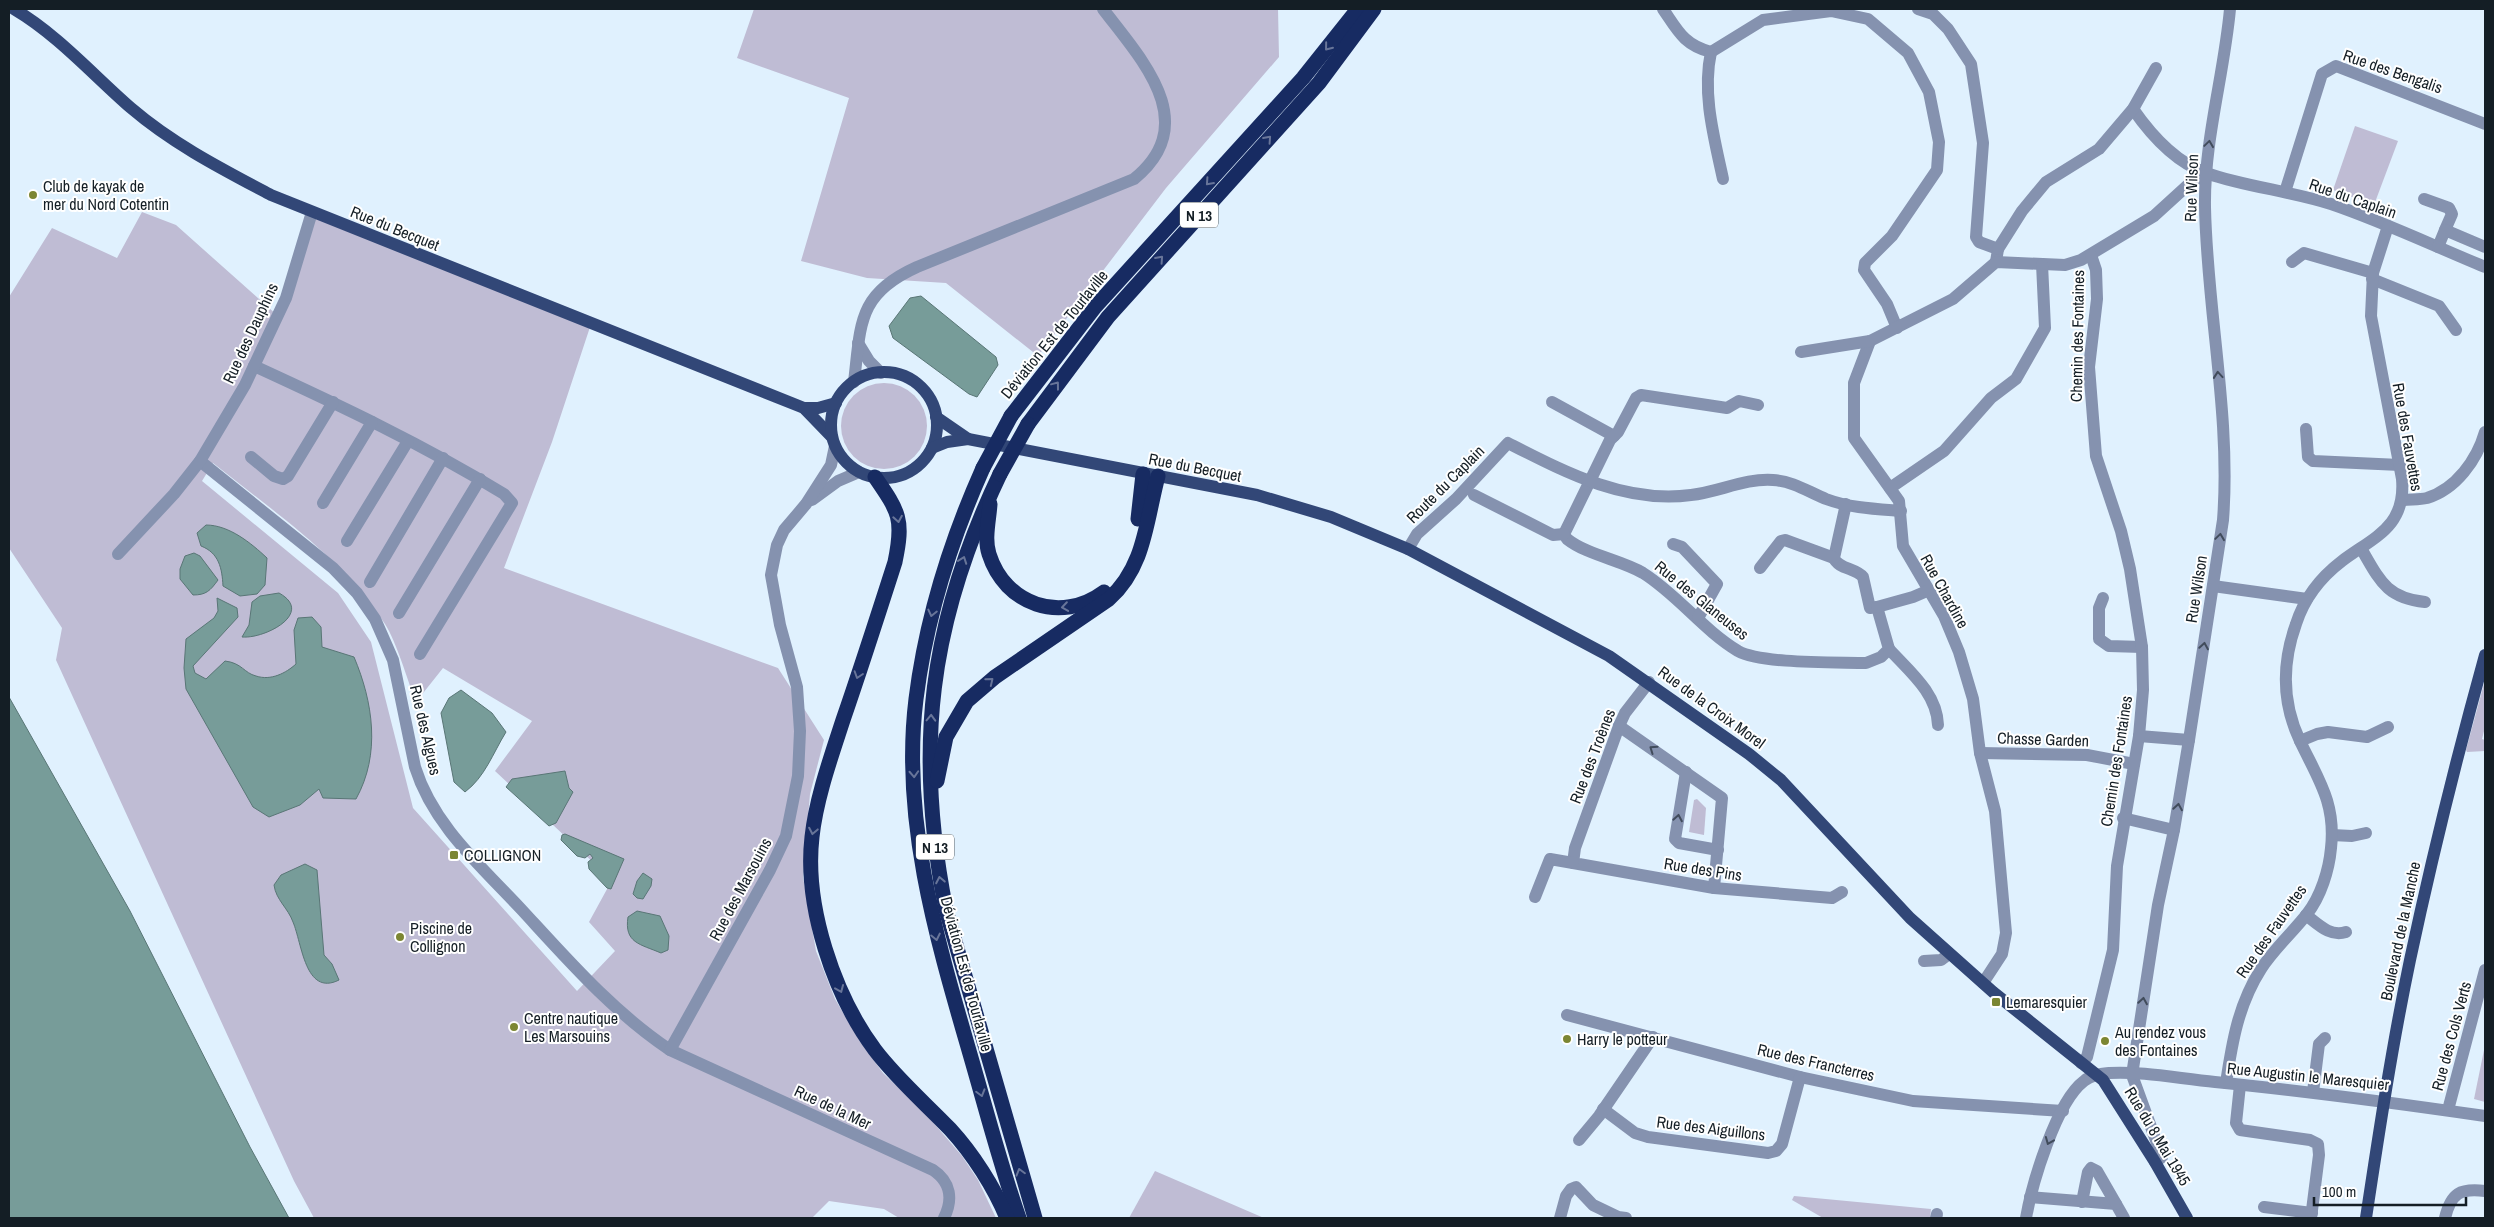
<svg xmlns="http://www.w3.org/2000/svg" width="2494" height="1227" viewBox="0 0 2494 1227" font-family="'Archivo Narrow',sans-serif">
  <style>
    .green { fill: #bfbcd4; fill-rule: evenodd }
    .water { fill: #779c99; stroke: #597676 }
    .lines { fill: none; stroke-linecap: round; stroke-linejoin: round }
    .minor { stroke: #8592af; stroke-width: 12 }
    .major { stroke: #324777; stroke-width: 12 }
    .highway { stroke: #172b62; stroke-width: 15 }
    .highway-bridge { stroke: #172b62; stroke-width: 15 }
    .oneway { stroke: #687599 }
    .oneway2 { stroke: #414c5c }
    .poi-dot { fill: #7c8633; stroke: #fff; stroke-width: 2 }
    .labels { text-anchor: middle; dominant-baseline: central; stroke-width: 4; stroke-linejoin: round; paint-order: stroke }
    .shield { fill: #fff; stroke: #5a6266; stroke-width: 1 }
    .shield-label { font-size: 15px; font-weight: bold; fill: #141e25 }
    .street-label { font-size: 16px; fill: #141e25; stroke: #fff }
    .poi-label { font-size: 16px; fill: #141e25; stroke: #fff; text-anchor: start }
  </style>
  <rect width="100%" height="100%" fill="#e0f1fe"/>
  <g class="green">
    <path d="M754,9H1278L1279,57L1166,188L1038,356L946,283L867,278L801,261L849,98L737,58Z"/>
    <path d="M2355,126L2398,141L2374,205L2333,190Z"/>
    <path d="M142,212L176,225L278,316L312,212L591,324L552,442L504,568L778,668L824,740L810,794L803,877L816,951L835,999L859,1040L883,1073L925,1113L962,1156L978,1180L996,1218H899L884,1209L829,1201L812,1218H314L294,1181L56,660L62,628L9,548V297L52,228L117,258ZM213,463C274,512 342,557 385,624C397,643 407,679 416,702L443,668L532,721L495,771L612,880L589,922L615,951L577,991L413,808L371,642L338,593L202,481Z"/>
    <circle cx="884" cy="426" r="43"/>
    <path d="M2485,680V727L2482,739L2485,740V751L2467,752L2466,750Z"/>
    <path d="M1697,799L1706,808L1704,835L1689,832L1694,800Z"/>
    <path d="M2485,1045V1102L2474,1099Z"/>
    <path d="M1155,1171L1264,1218H1129Z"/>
    <path d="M1794,1196L1931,1209L1930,1218H1823L1792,1200Z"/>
  </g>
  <g class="water">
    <path d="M921,296L996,357L998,365L977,397L969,394L893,338L889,326L910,298Z"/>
    <path d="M206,525C229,525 251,543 267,558L265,585L257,594L240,596L223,586C222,568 219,553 201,546L197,533Z"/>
    <path d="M194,553L200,556L218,580C210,591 206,595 193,595L180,579V569L185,556Z"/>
    <path d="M279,593C315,613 265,639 242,637L249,625L252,602L260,596Z"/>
    <path d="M217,598L237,608L238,617L193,666L195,673L206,679L225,661C242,663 244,673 256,676C271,681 286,673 296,664L294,630L298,618L312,617L321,627L322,647L354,657C373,702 381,754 356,799L323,798L319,789L300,805L269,817L253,807L186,689L184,668L186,639L214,618L218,611Z"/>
    <path d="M461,690L492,713L506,732C493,753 485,777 465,792L454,782L441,713L449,698Z"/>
    <path d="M9,697L130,911L250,1147L289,1218H9Z"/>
    <path d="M565,771L569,788L573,792L556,823L549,826L506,787L512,779Z"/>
    <path d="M565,834L624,859L611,889L607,888L589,869L588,862L593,858L590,854L585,858L577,856L561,840L562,835Z"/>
    <path d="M305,864L317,870L324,955L332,964L339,980C305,997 302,943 293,922C288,908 276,900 274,885L281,875Z"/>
    <path d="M643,873L652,879L651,886L643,899L637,898L633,894L637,881Z"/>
    <path d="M637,911L660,916L669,936L668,950L661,953C640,944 624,943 628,917Z"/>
  </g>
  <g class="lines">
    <g class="minor">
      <path d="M1663,9C1678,31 1684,45 1711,52L1763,20L1831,11L1868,19L1908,53L1929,92L1939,142L1937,170L1892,236L1865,263L1864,270L1887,304L1897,328"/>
      <path d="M1918,9L1933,14L1948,29L1971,64L1983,143L1976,237L1979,242L1998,249L1996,262"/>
      <path d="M1711,52C1702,94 1714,137 1723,179"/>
      <path d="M2133,109C2151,135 2175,162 2206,173C2246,187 2291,191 2331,204C2384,222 2434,246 2485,267"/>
      <path d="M2285,192L2322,74L2336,66L2485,124"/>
      <path d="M2424,199L2449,208L2452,214L2445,230"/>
      <path d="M2438,247L2445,230L2485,247"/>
      <path d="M1998,249L2022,211L2046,182L2099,149L2133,109L2156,68"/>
      <path d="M2292,262L2304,253L2373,273"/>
      <path d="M2372,279L2439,306L2456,330"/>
      <path d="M1870,341L1854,383V438L1899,501L1903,546L1944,616L1959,652L1973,699L1980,753L1995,811L2006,933L2002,954L1983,983"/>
      <path d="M858,343L869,361L881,373"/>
      <path d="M1801,352L1870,341L1953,299L1996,262L2065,265L2081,260L2154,216L2188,185L2205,173"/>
      <path d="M254,366C339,405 424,445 504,494L512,503L420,654"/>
      <path d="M854,382C861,324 857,294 917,267L1134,179C1203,123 1141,59 1103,9"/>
      <path d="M1552,402L1614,436"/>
      <path d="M1758,405L1739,401L1727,408L1641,395L1636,398L1618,432L1610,440L1567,528L1564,534L1567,539C1587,555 1621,560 1643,573C1678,595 1703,630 1738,651C1761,664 1837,662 1866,663L1881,657L1889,649L1877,607L1870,608L1863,577C1856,568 1838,569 1834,558L1846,504"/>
      <path d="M2306,429L2308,457L2313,461L2400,465"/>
      <path d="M251,457L274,476L283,479L288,476L333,402"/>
      <path d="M200,461L333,568L357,593L375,619L393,660L415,767C433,825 481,866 521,909C568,960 612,1011 670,1050L933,1170C951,1182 953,1200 944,1218"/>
      <path d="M1890,488L1944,451L1991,398L2016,379L2045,328L2042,264"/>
      <path d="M1474,495L1553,535L1564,534"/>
      <path d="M812,500L838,481L859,472"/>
      <path d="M2403,500C2411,499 2419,500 2427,498C2456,489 2477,460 2485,432"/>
      <path d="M323,503L372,422"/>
      <path d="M347,541L408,441"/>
      <path d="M1673,544L1682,547L1717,584L1698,618"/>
      <path d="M1408,549L1417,534L1456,499L1508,443C1565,472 1625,504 1691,495C1719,492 1745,478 1773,480C1792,481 1809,492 1826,499C1850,508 1876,509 1901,511"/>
      <path d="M2362,550C2380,581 2387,598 2425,602"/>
      <path d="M118,554L174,494L200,461L245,385L286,298L312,212"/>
      <path d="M1760,568L1781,541L1785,540L1834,558"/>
      <path d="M370,582L443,458"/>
      <path d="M2213,586L2307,599"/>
      <path d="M2103,598L2099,608V639L2109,646L2142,647"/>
      <path d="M1877,607L1913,597L1927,591"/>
      <path d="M399,613L480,479"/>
      <path d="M1889,649C1909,671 1937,693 1938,725"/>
      <path d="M1649,682L1625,713L1619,726L1575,848L1573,863L1714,888L1832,898L1842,892"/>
      <path d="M1619,726L1722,798L1714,888"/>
      <path d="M2139,736L2189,740"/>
      <path d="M2300,741L2317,734L2328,732L2367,737L2388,727"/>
      <path d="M1980,753L2087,755L2134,764"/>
      <path d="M1686,772L1675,839L1679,843L1718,850"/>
      <path d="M2123,818L2174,830"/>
      <path d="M2332,835L2352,836L2366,833"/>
      <path d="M1535,897L1550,859L1573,863"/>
      <path d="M2306,915C2319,925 2330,937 2346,932"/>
      <path d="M1924,961L1941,960L1949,954"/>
      <path d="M1567,1015L1800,1077L1913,1101L2063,1111"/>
      <path d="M670,1050L770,870L786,836L798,776L800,731L797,687L780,625L771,575L777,545L784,530L806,504L831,465L835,446"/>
      <path d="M2081,1063L2087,1057L2113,950L2117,866L2139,736L2143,690L2142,647L2130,569L2121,531L2096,456L2089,367L2097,299L2096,270L2091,255"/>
      <path d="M2226,1083C2232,1043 2238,1005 2261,969C2274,949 2292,933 2307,914C2321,896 2329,870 2331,848C2336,803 2318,779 2300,741C2282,703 2282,663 2296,624C2304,599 2321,577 2342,561C2374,537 2406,527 2402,479L2371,316L2373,273L2388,226"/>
      <path d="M2240,1085L2236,1123L2240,1130L2310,1140L2318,1144L2319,1155L2311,1218"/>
      <path d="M2313,1092L2319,1044L2325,1038"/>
      <path d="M1603,1109L1635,1133L1648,1137L1768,1153L1776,1151L1782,1144L1800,1077"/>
      <path d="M2448,1110L2485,970"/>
      <path d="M1579,1140L1599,1116L1653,1037"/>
      <path d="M2155,1162L2162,1157L2132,1075L2158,905L2174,830L2189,740L2223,520C2231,416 2207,311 2205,207C2204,140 2224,75 2230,9"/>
      <path d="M2030,1197L2116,1204L2124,1218"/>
      <path d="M2082,1202L2088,1172L2091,1168L2097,1171L2116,1204"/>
      <path d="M2264,1207L2312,1213"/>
      <path d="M1560,1218L1566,1196L1571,1189L1576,1187L1593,1205L1618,1217L1626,1218"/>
      <path d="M1936,1218L1937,1214"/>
      <path d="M2026,1218C2032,1184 2056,1102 2084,1081C2091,1075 2100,1074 2109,1073C2143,1071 2181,1079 2215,1082C2305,1091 2395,1103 2485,1116"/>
      <path d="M2445,1218C2451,1193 2460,1188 2485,1191"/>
    </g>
    <g class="major">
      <path d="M14,9C58,35 93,75 131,108C173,144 222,169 271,195L804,408L832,437"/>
      <circle cx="884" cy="425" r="53"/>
      <path d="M804,408H818L836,403"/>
      <path d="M936,417L968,439"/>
      <path d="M932,448L947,442L968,439L1257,495L1331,517L1408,549L1609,656L1749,754L1781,780L1910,918L1993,992L2103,1080L2155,1162L2187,1218"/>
      <path d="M2366,1218C2379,1132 2392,1046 2410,960C2432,857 2457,756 2485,655"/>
    </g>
    <g class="highway">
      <path d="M1011,416L1095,307L1303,78L1358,9"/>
      <path d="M1028,424L1108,317L1319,83L1374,9"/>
      <path d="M983,468C950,542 926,619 916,699C901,820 937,940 970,1054C986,1109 1000,1164 1019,1218"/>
      <path d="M1000,474C929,623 914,749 946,910L1035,1218"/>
      <path d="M875,477C899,512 904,519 895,562C878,615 861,668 843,720C831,757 816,799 812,837C804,906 834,995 875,1050C897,1079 925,1103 950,1129C973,1154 994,1187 1007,1218"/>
      <path d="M990,504C989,520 984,539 989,554C1005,605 1061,624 1104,592"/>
      <path d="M1138,519L1143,474"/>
      <path d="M937,781L946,737L967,701L995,677L1109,599C1145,567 1146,521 1158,476"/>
    </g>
    <g class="highway-bridge">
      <path d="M983,468L1011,416"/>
      <path d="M1000,474L1028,424"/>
    </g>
  </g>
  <defs><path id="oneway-chevron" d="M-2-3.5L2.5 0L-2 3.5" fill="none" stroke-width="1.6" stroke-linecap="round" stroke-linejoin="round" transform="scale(1.25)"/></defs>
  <g class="oneway">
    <use href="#oneway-chevron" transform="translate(1328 47) rotate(129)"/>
    <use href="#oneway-chevron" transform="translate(1268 139) rotate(-48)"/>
    <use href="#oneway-chevron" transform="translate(1209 182) rotate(132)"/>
    <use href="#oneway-chevron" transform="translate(1160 259) rotate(-48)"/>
    <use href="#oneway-chevron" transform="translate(1056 385) rotate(-53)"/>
    <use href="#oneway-chevron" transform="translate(898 519) rotate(80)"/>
    <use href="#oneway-chevron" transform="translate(963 560) rotate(-70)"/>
    <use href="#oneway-chevron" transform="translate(1065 607) rotate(172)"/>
    <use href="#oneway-chevron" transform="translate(932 613) rotate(103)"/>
    <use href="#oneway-chevron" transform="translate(858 675) rotate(108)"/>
    <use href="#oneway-chevron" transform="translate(990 681) rotate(-39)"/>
    <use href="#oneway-chevron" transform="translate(931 718) rotate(-88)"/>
    <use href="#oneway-chevron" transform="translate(914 774) rotate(87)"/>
    <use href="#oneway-chevron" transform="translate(813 831) rotate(101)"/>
    <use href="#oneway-chevron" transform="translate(940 880) rotate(-101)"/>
    <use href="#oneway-chevron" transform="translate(936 937) rotate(78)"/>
    <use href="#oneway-chevron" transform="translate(840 989) rotate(67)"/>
    <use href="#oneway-chevron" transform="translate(981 1093) rotate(74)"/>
    <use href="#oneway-chevron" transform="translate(1020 1172) rotate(-106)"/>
  </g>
  <g class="oneway2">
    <use href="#oneway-chevron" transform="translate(2209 144) rotate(-82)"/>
    <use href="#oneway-chevron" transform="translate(2218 375) rotate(-95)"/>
    <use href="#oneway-chevron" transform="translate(2220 537) rotate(-82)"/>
    <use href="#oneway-chevron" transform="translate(2204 646) rotate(-81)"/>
    <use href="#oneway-chevron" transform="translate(1653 749) rotate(-145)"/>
    <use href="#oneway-chevron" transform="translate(2178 807) rotate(-81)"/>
    <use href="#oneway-chevron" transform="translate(1678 818) rotate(-80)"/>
    <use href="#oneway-chevron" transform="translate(2143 1001) rotate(-81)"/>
    <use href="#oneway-chevron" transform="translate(2049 1141) rotate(112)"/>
  </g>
  <g class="poi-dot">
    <circle cx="33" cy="195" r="5"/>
    <rect x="449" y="850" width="10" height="10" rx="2.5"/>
    <circle cx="400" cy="937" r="5"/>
    <rect x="1991" y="997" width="10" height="10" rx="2.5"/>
    <circle cx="514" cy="1027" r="5"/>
    <circle cx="1567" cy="1039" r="5"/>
    <circle cx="2105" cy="1041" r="5"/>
  </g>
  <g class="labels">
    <g class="shield">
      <rect x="1180" y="202.5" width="38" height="25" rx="4"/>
      <rect x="916" y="834.5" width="38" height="25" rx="4"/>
    </g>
    <g class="shield-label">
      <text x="1199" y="215">N 13</text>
      <text x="935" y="847">N 13</text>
    </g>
    <g class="street-label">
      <text transform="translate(2393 71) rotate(19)">Rue des Bengalis</text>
      <text transform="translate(2191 188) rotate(-88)">Rue Wilson</text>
      <text transform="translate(2353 198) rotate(19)">Rue du Caplain</text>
      <text transform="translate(395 228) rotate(22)">Rue du Becquet</text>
      <text transform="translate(250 333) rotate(-65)">Rue des Dauphins</text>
      <text transform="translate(1054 334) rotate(-51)">Déviation Est de Tourlaville</text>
      <text transform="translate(2077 336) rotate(-89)">Chemin des Fontaines</text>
      <text transform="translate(2408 437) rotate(80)">Rue des Fauvettes</text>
      <text transform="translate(1195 467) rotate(11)">Rue du Becquet</text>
      <text transform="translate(1445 484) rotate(-45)">Route du Caplain</text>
      <text transform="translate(2196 589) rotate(-81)">Rue Wilson</text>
      <text transform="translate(1945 591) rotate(61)">Rue Chardine</text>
      <text transform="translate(1702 600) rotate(39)">Rue des Glaneuses</text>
      <text transform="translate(1712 707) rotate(36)">Rue de la Croix Morel</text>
      <text transform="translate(426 730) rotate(77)">Rue des Algues</text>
      <text transform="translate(2043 739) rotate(2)">Chasse Garden</text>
      <text transform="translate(1592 756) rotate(-69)">Rue des Troènes</text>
      <text transform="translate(2116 761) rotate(-81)">Chemin des Fontaines</text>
      <text transform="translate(1703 869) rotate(9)">Rue des Pins</text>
      <text transform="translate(740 889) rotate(-62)">Rue des Marsouins</text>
      <text transform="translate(2271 931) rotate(-55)">Rue des Fauvettes</text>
      <text transform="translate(2400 931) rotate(-78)">Boulevard de la Manche</text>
      <text transform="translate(967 974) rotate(75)">Déviation Est de Tourlaville</text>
      <text transform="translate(2451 1036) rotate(-75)">Rue des Cols Verts</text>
      <text transform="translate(1816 1062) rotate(13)">Rue des Francterres</text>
      <text transform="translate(2308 1076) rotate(6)">Rue Augustin le Maresquier</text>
      <text transform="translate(833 1107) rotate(25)">Rue de la Mer</text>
      <text transform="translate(1711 1128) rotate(7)">Rue des Aiguillons</text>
      <text transform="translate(2158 1136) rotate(59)">Rue du 8 Mai 1945</text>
    </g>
    <g class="poi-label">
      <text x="43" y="186">Club de kayak de<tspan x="43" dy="18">mer du Nord Cotentin</tspan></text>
      <text x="464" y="855">COLLIGNON</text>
      <text x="410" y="928">Piscine de<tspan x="410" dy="18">Collignon</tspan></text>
      <text x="2006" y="1002">Lemaresquier</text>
      <text x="524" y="1018">Centre nautique<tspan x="524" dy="18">Les Marsouins</tspan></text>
      <text x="2115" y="1032">Au rendez vous<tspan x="2115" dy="18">des Fontaines</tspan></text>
      <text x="1577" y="1039">Harry le potteur</text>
    </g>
  </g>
  <rect width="2494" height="1227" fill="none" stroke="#141e25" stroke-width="20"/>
  <path d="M2314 1197v8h152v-8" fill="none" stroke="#141e25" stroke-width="2.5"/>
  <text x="2322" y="1197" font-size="15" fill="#141e25" stroke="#ffffff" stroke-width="4" paint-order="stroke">100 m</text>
</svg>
